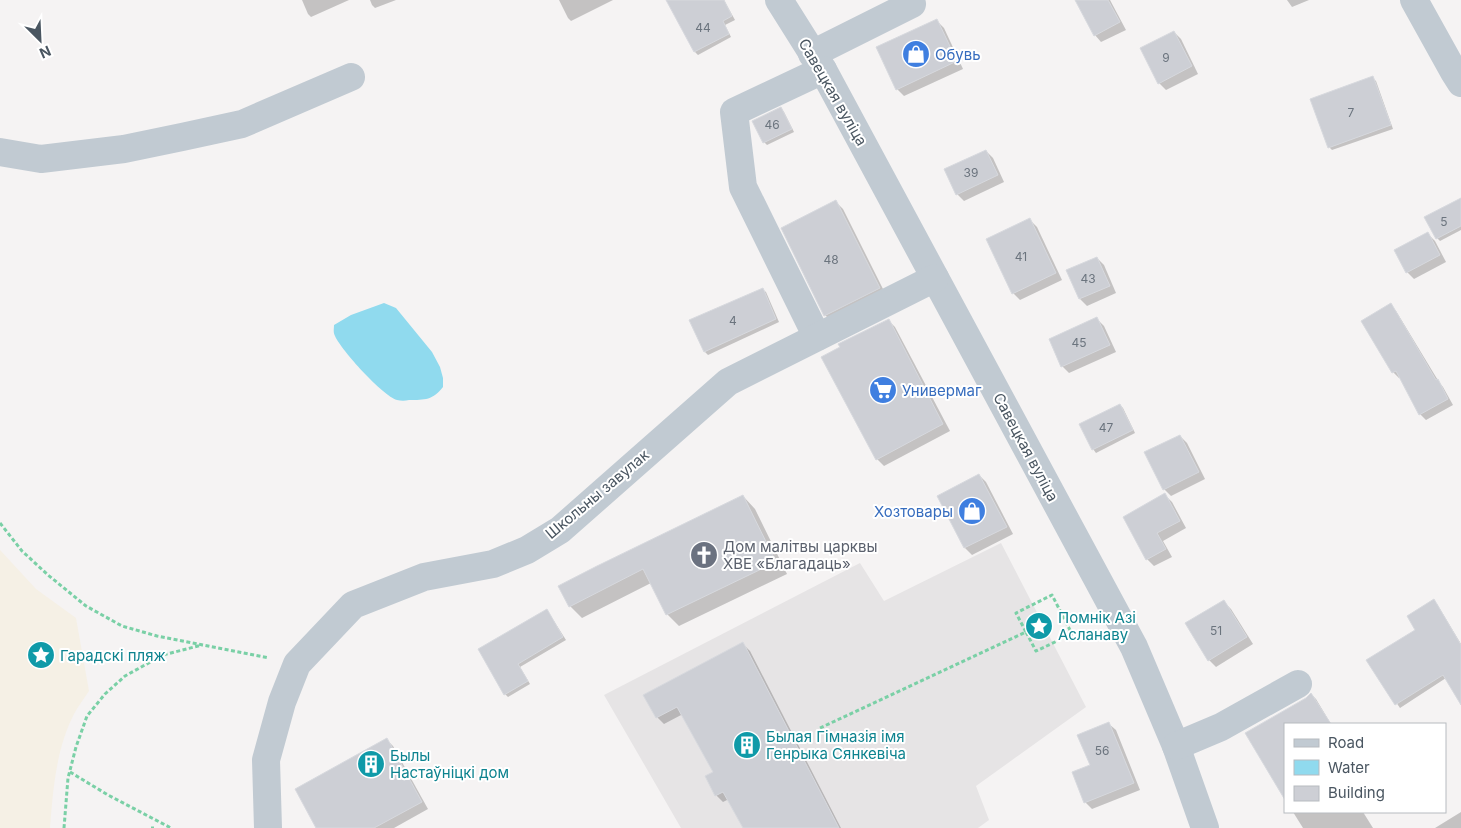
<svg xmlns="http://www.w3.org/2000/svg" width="1461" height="828" viewBox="0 0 1461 828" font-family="Inter,sans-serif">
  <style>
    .education { fill: #e6e4e5 }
    .sand { fill: #f5f0e5 }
    .water { fill: #90daee }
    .shadow { fill: #0003 }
    .building { fill: #cdcfd5; stroke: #d7d9de }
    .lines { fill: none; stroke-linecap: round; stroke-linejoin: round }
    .path { stroke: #7ad0a6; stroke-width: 3; stroke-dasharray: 4 2.5; stroke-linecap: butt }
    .minor { stroke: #c1cad2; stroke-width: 28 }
    .labels { text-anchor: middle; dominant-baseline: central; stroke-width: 4; stroke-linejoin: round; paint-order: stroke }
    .number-label { font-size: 12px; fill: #6b747e }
    .shop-label { font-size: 15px; fill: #366cbe; stroke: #fff; text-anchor: start }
    .street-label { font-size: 15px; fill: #4a5661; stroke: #fff }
    .worship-label { font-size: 15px; fill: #5b616d; stroke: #fff; text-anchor: start }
    .culture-label { font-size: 15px; fill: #0d838f; stroke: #fff; text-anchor: start }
  </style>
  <rect width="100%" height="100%" fill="#f5f3f3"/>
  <path class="education" d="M1001,543L1086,707L976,786L989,820L978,828H681L604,695L860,563L884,601Z"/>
  <path class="sand" d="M0,550L36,589L76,618L89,691C84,699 78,706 74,714C56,749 53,790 50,828H0Z"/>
  <path class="water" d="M384,303L396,308L432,352L440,367L443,378V387C433,400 425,400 409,400C405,401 401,401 397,400C383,396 341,350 335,336C333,332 334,329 334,325L351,315Z"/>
  <g class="shadow">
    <path d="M302,0H349L311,17L308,14Z"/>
    <path d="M370,0H396L375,8L372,5Z"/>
    <path d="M559,0H613L571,21L568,18Z"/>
    <path d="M692,0H724L735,20L725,25L731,37L698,55L695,52L673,10Z"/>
    <path d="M1076,0H1110L1126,30L1101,42L1095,35Z"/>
    <path d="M1287,0H1309L1292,7Z"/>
    <path d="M937,21L944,28L963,69L904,96L897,89Z"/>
    <path d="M1174,32L1181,39L1198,74L1166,90L1159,83Z"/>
    <path d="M1372,78L1376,81L1393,129L1332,150L1329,147Z"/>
    <path d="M781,108L784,112L794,132L767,145L764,142Z"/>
    <path d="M986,151L993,158L1004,182L964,201L957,194Z"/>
    <path d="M1461,199V230L1440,241L1437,238Z"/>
    <path d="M836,202L843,209L886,295L832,322L825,315L782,229Z"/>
    <path d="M1030,220L1037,227L1062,280L1020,300L1013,293Z"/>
    <path d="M1428,234L1435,241L1446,262L1414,279L1407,272Z"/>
    <path d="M1097,258L1104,265L1116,293L1087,306L1080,299L1068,271Z"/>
    <path d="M762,289L766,292L779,322L708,355L705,352Z"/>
    <path d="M1390,305L1396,311L1439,382L1443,387L1453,405L1426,420L1420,414L1401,377L1399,378L1393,372Z"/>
    <path d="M1097,319L1104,326L1116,352L1069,373L1062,366Z"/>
    <path d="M888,320L895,327L950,431L884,466L877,459Z"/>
    <path d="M1120,405L1123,408L1135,433L1096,453L1093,449Z"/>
    <path d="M1180,436L1187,443L1205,479L1171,496L1164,489Z"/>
    <path d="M979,475L986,482L1013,534L972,555L965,548L939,497Z"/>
    <path d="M1165,495L1172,502L1186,528L1163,541L1172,557L1154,566L1147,559Z"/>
    <path d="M743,496L755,509L787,574L679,626L667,614L651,583L582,618L570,606L560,586Z"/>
    <path d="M1224,602L1231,609L1253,644L1216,667L1209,660Z"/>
    <path d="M1437,604L1461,644V682L1446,678L1400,708L1368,661L1417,630Z"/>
    <path d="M547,610L566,640L520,667L530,684L508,697L505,694L480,650Z"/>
    <path d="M743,644L750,651L841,828H745L729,799L723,802L716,795L714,772L683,714L664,724L657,717Z"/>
    <path d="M1311,694L1316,699L1331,724H1285L1247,733L1306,699Z"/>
    <path d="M1109,724L1116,730L1140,790L1092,809L1085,802L1092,766Z"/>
    <path d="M386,739L393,746L428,809L394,828H318Z"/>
    <path d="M1293,812H1363L1373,828H1303Z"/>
    <path d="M1461,812V828H1435Z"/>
  </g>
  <g class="building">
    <path d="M666,0H724L732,16L723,21L729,34L694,52Z"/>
    <path d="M1075,0H1108L1120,22L1094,36Z"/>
    <path d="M937,19L957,61L896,90L876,47Z"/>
    <path d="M1174,31L1192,66L1158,84L1140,48Z"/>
    <path d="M1373,76L1391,125L1328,148L1310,99Z"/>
    <path d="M781,107L792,129L763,143L752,121Z"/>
    <path d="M986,150L998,175L956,195L944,169Z"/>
    <path d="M1461,198V226L1436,239L1424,217Z"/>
    <path d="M836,200L880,288L824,316L781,228Z"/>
    <path d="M1030,218L1056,273L1012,294L986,239Z"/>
    <path d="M1428,232L1440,255L1406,273L1394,250Z"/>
    <path d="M1097,257L1110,286L1079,299L1066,270Z"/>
    <path d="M763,288L776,319L704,352L689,320Z"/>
    <path d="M1391,303L1436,380L1438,379L1448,399L1419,415L1396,371L1392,373L1361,321Z"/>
    <path d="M1097,317L1110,345L1061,367L1049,339Z"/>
    <path d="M889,319L943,424L876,460L821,357L840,347L838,344Z"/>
    <path d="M1120,404L1133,430L1092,450L1079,424Z"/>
    <path d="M1180,435L1199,472L1163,490L1144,452Z"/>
    <path d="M979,474L1007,527L964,548L937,496Z"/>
    <path d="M1165,493L1180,521L1157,533L1166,549L1146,560L1123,517Z"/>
    <path d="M743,495L776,562L666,615L643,569L569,607L558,586L597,566Z"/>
    <path d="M1434,599L1461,645V705L1443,675L1395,705L1366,660L1415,630L1407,616Z"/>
    <path d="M1224,600L1247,637L1208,661L1185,623Z"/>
    <path d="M547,609L563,637L518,664L528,681L504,695L478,649Z"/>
    <path d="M743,642L839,828H743L723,792L715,796L705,776L713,772L677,707L656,718L643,695Z"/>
    <path d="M1311,693L1331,724H1285V800L1245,733L1306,698Z"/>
    <path d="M1109,722L1134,783L1084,803L1072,772L1090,765L1077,735Z"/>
    <path d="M387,738L422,802L374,828H316L295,789Z"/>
  </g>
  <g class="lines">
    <g class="path">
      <path d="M0,523L22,551L48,575L86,606L122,626L157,636L269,658"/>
      <path d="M820,728L1026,632L1016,613L1052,595L1072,634L1036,651L1026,632"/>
      <path d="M70,772L108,795L171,828"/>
      <path d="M64,828L68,778L76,747L87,716L105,694L125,676L163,655L202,645"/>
      <path d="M151,828H154"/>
    </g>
    <g class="minor">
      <path d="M779,0L823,70L1134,647L1176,746L1205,828"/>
      <path d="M1414,0L1454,72L1461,83"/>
      <path d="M812,54L912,4"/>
      <path d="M0,152L41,159L124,149L182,137L242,124L351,77"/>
      <path d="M817,337L743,187L734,112L823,70"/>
      <path d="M1176,746L1221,727L1298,684"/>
      <path d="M268,828L266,760L282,702L297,664L353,605L424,577L493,564L527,550L560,530L728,382L935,278"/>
    </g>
  </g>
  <defs>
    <g id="shop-disc" transform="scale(1.4375)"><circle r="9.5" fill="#3f7fe0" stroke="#fff"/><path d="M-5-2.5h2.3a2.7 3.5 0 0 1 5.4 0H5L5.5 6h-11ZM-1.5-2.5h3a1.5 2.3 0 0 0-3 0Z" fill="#fff"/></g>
    <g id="supermarket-disc" transform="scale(1.4375)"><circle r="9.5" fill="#3f7fe0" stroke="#fff"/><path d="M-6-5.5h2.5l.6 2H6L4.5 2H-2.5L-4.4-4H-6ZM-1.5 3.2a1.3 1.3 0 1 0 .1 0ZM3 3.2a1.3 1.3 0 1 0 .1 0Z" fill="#fff"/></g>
    <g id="church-disc" transform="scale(1.4375)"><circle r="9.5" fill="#6b7280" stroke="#fff"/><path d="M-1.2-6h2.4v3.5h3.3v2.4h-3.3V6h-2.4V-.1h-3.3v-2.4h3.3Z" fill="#fff"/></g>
    <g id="sight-disc" transform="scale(1.4375)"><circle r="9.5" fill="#0f9aa8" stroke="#fff"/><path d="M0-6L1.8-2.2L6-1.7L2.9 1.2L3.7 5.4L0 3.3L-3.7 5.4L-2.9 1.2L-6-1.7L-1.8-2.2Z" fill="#fff"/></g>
    <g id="building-disc" transform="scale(1.4375)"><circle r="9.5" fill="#0f9aa8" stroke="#fff"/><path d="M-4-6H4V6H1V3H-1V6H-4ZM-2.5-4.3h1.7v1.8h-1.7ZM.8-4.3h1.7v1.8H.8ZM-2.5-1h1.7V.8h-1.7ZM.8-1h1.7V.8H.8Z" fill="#fff"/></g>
  </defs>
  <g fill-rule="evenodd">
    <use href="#shop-disc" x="916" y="54"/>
    <use href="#supermarket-disc" x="883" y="390"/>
    <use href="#shop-disc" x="972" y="511"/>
    <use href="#church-disc" x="704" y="555"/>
    <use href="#sight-disc" x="1039" y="626"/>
    <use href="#sight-disc" x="41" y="655"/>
    <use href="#building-disc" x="747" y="745"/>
    <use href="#building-disc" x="371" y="764"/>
  </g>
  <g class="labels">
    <g class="number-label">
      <text x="703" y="27">44</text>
      <text x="1166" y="57">9</text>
      <text x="1351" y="112">7</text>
      <text x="772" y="124">46</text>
      <text x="971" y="172">39</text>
      <text x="1444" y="221">5</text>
      <text x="1021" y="256">41</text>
      <text x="831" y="259">48</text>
      <text x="1088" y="278">43</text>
      <text x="733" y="320">4</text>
      <text x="1079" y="342">45</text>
      <text x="1106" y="427">47</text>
      <text x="1216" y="630">51</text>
      <text x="1102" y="750">56</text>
    </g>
    <g class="shop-label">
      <text x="935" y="54">Обувь</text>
      <text x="902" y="390">Универмаг</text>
      <text x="953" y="511" text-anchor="end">Хозтовары</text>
    </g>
    <g class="street-label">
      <text transform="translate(833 92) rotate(60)">Савецкая вуліца</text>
      <text transform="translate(1026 447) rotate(62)">Савецкая вуліца</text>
      <text transform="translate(597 494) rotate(-40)">Школьны завулак</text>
    </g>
    <g class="worship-label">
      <text x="723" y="546">Дом малітвы царквы<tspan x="723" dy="17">ХВЕ «Благадаць»</tspan></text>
    </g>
    <g class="culture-label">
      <text x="1058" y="617">Помнік Азі<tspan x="1058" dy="17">Асланаву</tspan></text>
      <text x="60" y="655">Гарадскі пляж</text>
      <text x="766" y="736">Былая Гімназія імя<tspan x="766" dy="17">Генрыка Сянкевіча</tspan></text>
      <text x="390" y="755">Былы<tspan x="390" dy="17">Настаўніцкі дом</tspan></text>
    </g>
  </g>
  <rect x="1284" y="723" width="162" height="90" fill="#ffffff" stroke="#b7bbc0"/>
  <rect x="1294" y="739" width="25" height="8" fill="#c1cad2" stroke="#b7bbc0"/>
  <text x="1328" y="748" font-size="15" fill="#4a5661">Road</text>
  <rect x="1294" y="760" width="25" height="15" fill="#90daee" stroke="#b7bbc0"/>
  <text x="1328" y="773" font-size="15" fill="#4a5661">Water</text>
  <rect x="1294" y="786" width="25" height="15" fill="#cdcfd5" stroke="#b7bbc0"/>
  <text x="1328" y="798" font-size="15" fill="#4a5661">Building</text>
  <g transform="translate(40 40) rotate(156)" stroke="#ffffff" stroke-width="4" paint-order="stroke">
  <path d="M0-4L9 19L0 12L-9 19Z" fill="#4a5661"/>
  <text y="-8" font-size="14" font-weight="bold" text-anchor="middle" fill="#4a5661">N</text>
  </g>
</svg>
